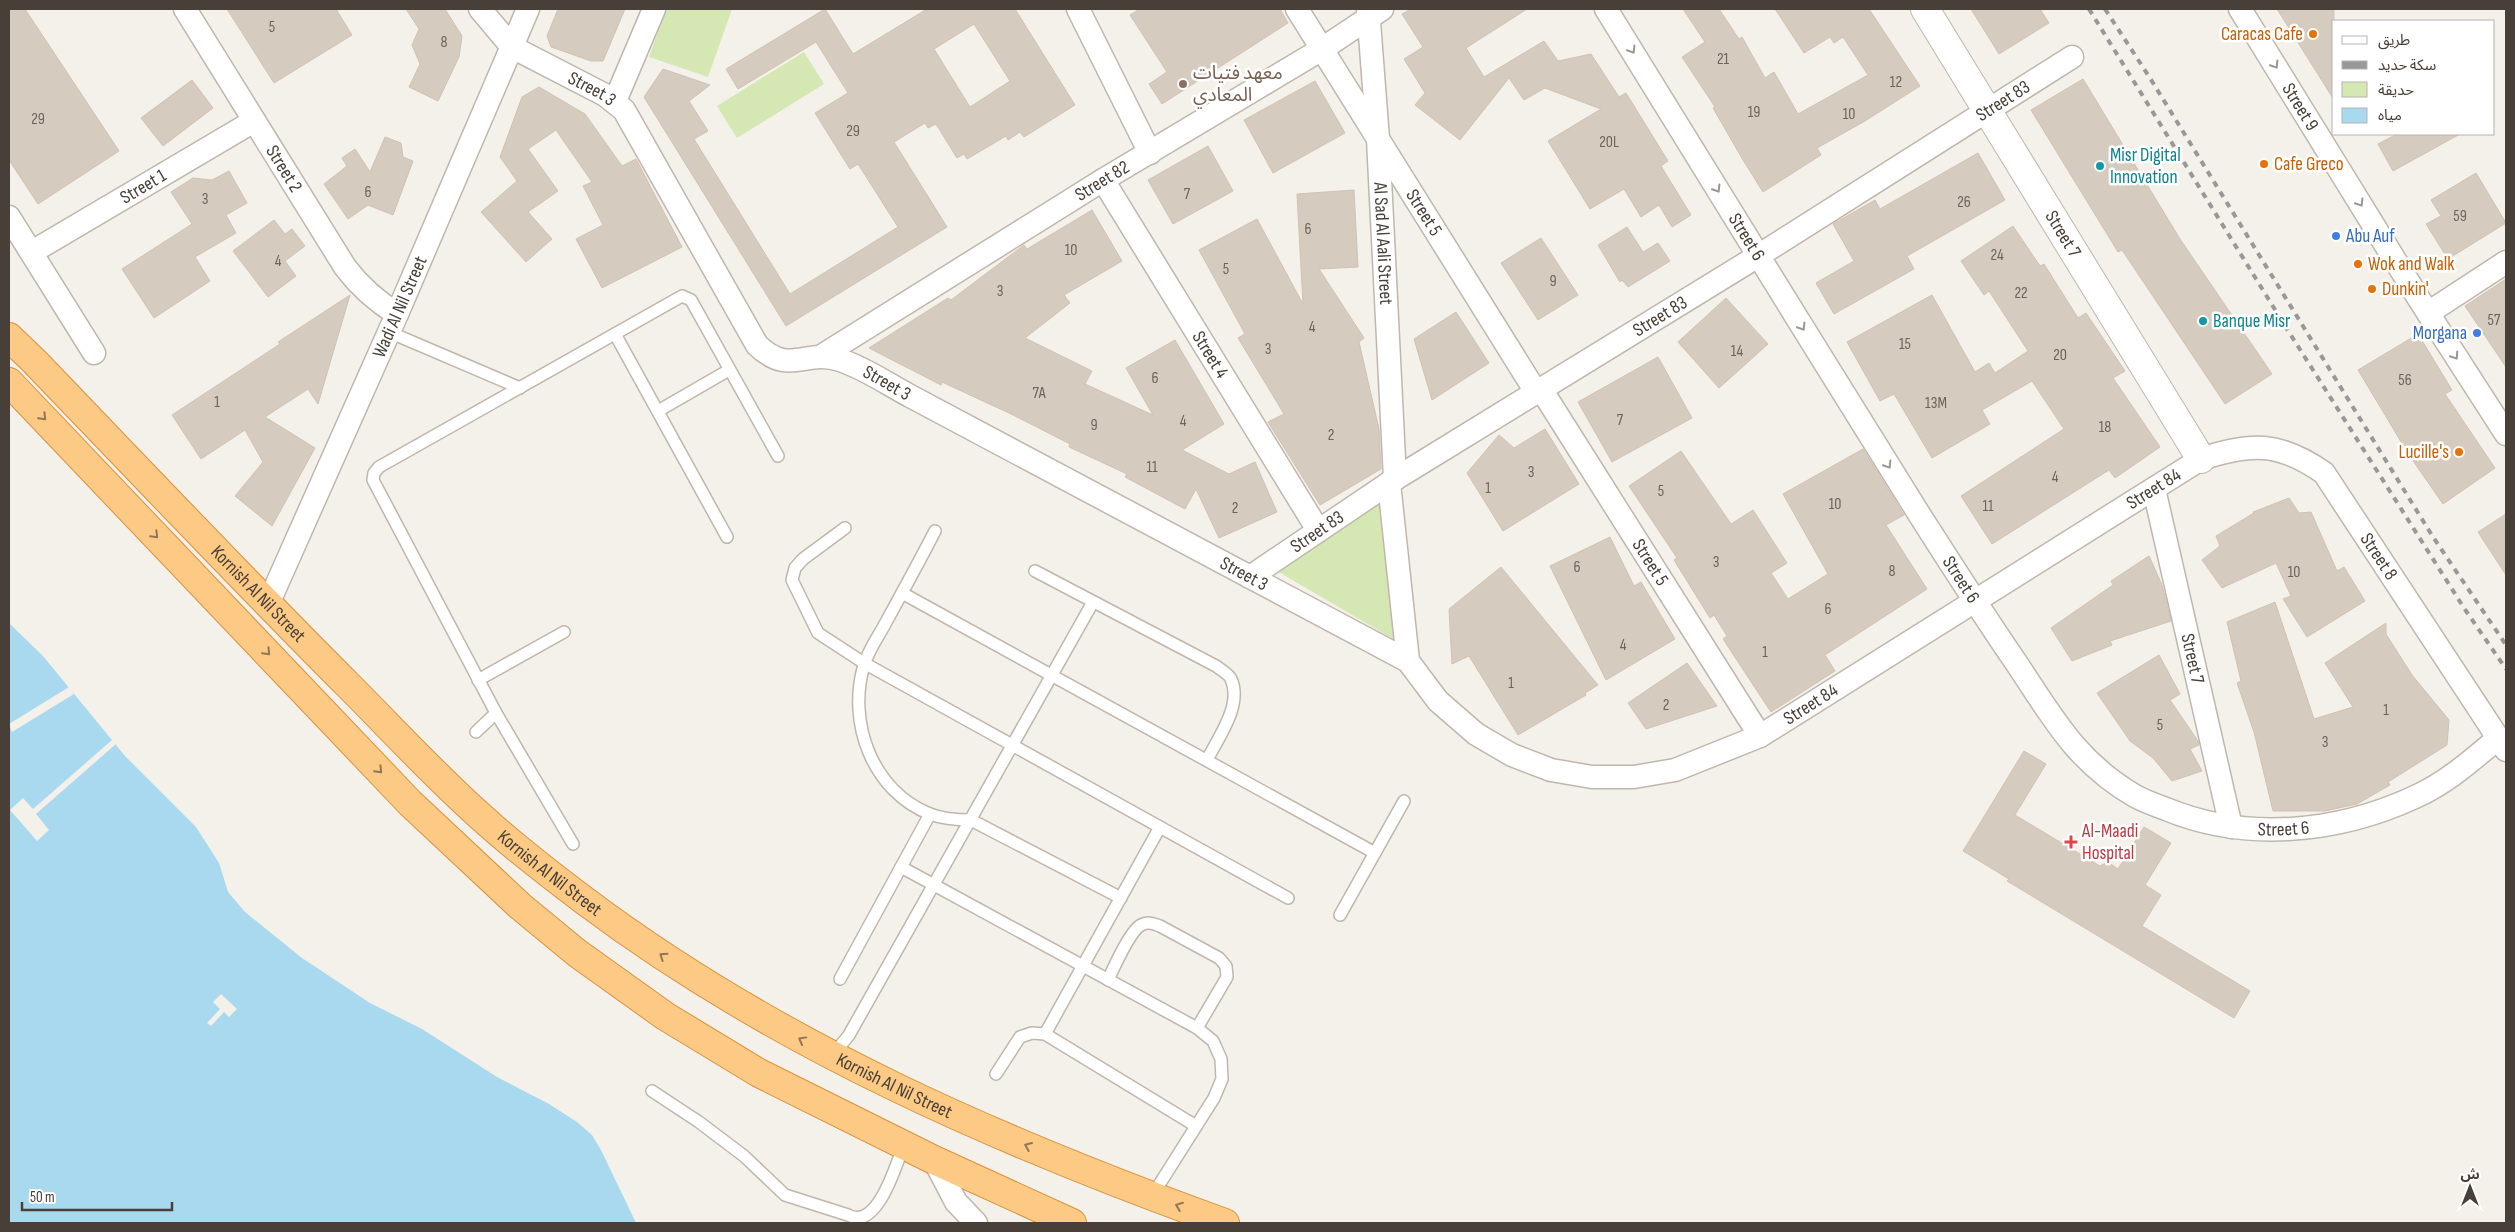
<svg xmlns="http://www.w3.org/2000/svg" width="2515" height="1232" viewBox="0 0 2515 1232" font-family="'Sofia Sans Condensed','Noto Sans Arabic',sans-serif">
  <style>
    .green { fill: #d5e8b3 }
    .water { fill: #a8d9ef }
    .pier { fill: #f4f0ea }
    .building { fill: #d6cbbf; stroke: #d1c2b2; fill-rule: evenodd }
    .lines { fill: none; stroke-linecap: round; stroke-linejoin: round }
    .service-casing { stroke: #c0b7ac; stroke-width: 14 }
    .minor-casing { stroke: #c0b7ac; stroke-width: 25 }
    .tertiary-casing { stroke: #c0b7ac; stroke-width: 30 }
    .trunk-casing { stroke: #db913d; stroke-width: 30 }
    .service { stroke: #fff; stroke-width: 11 }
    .minor { stroke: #fff; stroke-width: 22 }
    .tertiary { stroke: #fff; stroke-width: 28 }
    .trunk { stroke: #fcca84; stroke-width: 28 }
    .rail { stroke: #989898; stroke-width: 4; stroke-dasharray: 6 6; stroke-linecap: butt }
    .oneway { stroke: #9a9692 }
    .oneway2 { stroke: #907756 }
    .food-dot { fill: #e8710a; stroke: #fff; stroke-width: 2 }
    .education-dot { fill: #8d6e63; stroke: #fff; stroke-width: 2 }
    .culture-dot { fill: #0f9aa8; stroke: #fff; stroke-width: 2 }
    .shop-dot { fill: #3f7fe0; stroke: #fff; stroke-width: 2 }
    .health-dot { fill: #e0444e; stroke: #fff; stroke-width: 2 }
    .labels { text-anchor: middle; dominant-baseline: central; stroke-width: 5; stroke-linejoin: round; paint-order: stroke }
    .number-label { font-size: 16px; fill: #6c635a }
    .food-label { font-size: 19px; fill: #c56008; stroke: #fff; text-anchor: start }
    .education-label { font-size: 19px; fill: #785e54; stroke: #fff; text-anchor: start }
    .street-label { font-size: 19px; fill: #484038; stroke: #fff }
    .culture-label { font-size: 19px; fill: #0d838f; stroke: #fff; text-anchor: start }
    .shop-label { font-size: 19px; fill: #366cbe; stroke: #fff; text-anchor: start }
    .health-label { font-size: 19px; fill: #be3a42; stroke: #fff; text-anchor: start }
  </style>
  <rect width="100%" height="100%" fill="#f4f0ea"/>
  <g class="green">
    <path d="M666,9H732L708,77L649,57Z"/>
    <path d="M804,52L824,84L737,138L717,106Z"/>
    <path d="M1380,502L1395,640L1277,571Z"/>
  </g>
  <path class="water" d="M9,623L43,656L125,756L196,827L219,863L228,892L245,912L302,958L370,1003L422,1029L497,1077L549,1104L577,1122L592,1135L601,1150L636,1223H9Z"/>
  <g class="pier">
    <path d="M69,687L74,694L12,732L9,724Z"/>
    <path d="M112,740L116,744L36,814L49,830L37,841L10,810L23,798L33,809Z"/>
    <path d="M221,994L237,1009L229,1017L224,1012L211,1026L207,1023L220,1009L213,1002Z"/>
  </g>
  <g class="building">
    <path d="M9,9H25L119,151L38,204L9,160Z"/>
    <path d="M227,9H336L352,35L274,83Z"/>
    <path d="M406,9H445L462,36L459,57L438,101L409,87L420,64L412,45L419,29Z"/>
    <path d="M558,9H625L603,61H591L551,47L547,36Z"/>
    <path d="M825,9L853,54L927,9H1015L1075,105L1024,137L1020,132L1008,140L1006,136L967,159L964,154L957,158L936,124L928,128L925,123L894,142L947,227L786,326L644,97L663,69L710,85L689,101L708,131L694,139L790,294L898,227L858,164L850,169L815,113L848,93L816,42L738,89L726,69ZM974,24L1010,81L970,107L934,49Z"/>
    <path d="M1140,9H1280L1288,23L1162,104L1149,84L1167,72L1130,15Z"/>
    <path d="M1411,9H1527L1466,48L1484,77L1544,41L1558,61L1591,54L1619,97L1626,93L1668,161L1661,166L1691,215L1672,227L1659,205L1641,217L1624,189L1590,209L1548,141L1601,109L1545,88L1524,100L1509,78L1460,140L1415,105L1425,93L1404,59L1423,47L1402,14Z"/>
    <path d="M1683,9H1719L1739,39L1742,37L1765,78L1774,72L1798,114L1868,75L1843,37L1834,43L1830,37L1804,53L1775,9H1869L1920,86L1865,121L1817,148L1821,155L1763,192L1743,160L1713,108L1715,107L1682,57L1705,42Z"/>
    <path d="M1971,9H2040L2049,23L1999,54Z"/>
    <path d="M2277,9H2334V100Z"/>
    <path d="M2083,79L2180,239L2272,374L2225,404L2122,250L2118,252L2031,110Z"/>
    <path d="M192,80L213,108L163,146L141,118Z"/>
    <path d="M1315,81L1345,133L1273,173L1244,120Z"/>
    <path d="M539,87L585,114L622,166L636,159L682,247L602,288L576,239L603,225L583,186L592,182L556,130L528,149L558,191L528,212L552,239L526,262L481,212L517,181L500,157L522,97Z"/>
    <path d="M2397,134H2460L2393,171L2378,144Z"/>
    <path d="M385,137L401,143L403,157L413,161L393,215L368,205L348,219L324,184L347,166L342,158L355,149L370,172Z"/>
    <path d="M1208,146L1233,191L1173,224L1148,180Z"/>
    <path d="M1978,153L2005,200L1907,256L1914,269L1834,314L1816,283L1854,261L1833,224L1875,200L1880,209Z"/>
    <path d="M229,171L247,203L226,215L236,233L195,257L210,281L154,318L122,269L192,224L171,192L193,178L212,180Z"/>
    <path d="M2476,173L2506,223L2448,259L2426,224L2441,216L2431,200Z"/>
    <path d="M1354,190L1358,267L1319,269L1364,338L1359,342L1379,429L1381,469L1320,505L1268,422L1284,414L1238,338L1245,334L1199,250L1257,219L1303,304L1297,194Z"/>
    <path d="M1092,210L1122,261L1064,295L1070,303L1025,338L1092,371L1085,384L1153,415L1126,368L1175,340L1224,424L1182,450L1229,474L1255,462L1277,512L1219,538L1196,489L1185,509L1125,477L1127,474L1069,447L1070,444L1011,414L942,382L941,385L869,348L948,298L951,300L1024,245L1027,249Z"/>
    <path d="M274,220L285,234L292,229L305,246L285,261L296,276L268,297L233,251Z"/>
    <path d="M2013,226L2040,266L2044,264L2078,318L2086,313L2125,371L2113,378L2160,447L2115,478L2109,470L1992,544L1961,496L2064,429L2032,381L1982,410L1990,424L1932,458L1894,394L1880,401L1847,342L1932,295L1975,372L1989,363L1995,373L2028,351L1989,291L1984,295L1961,261Z"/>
    <path d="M1627,227L1643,252L1658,243L1670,261L1628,287L1622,280L1620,282L1598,245Z"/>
    <path d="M1541,238L1578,295L1538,320L1501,263Z"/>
    <path d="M2506,279V367L2465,306Z"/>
    <path d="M350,295L318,404L308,389L265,417L315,448L272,526L235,496L263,462L245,430L201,459L172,415L280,344L278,342Z"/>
    <path d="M1726,298L1768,344L1719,388L1678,342Z"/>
    <path d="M1456,312L1489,363L1432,400L1414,339Z"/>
    <path d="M2418,334L2452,390L2445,394L2495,468L2443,504L2409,455L2358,370Z"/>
    <path d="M1658,357L1692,418L1612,462L1578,402Z"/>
    <path d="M1545,429L1579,484L1503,531L1467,473L1499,435L1514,448Z"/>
    <path d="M1863,449L1904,515L1886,525L1927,589L1825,655L1835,671L1771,712L1723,639L1727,636L1714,615L1710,618L1674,560L1677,558L1629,486L1681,451L1731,524L1753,510L1787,563L1771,573L1788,599L1828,574L1783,494Z"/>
    <path d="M2289,498L2299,513L2311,512L2337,571L2344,567L2365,601L2307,637L2283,599L2291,596L2276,563L2222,588L2202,560L2220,546L2216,536L2254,513L2253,512Z"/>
    <path d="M2506,514V575L2478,532Z"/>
    <path d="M1610,537L1634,586L1641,582L1675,639L1606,680L1550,566Z"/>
    <path d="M2149,556L2162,585L2171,621L2110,641L2112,645L2072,661L2051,628L2113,585L2111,581Z"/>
    <path d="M1501,567L1598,685L1585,693L1586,695L1518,735L1469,656L1452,664L1449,609Z"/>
    <path d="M2275,602L2314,719L2353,707L2325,663L2386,623V634L2412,675L2449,720L2447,745L2388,782L2390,785L2357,804L2325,811H2273L2254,732L2237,683L2241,681L2227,622Z"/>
    <path d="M2159,655L2180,694L2170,700L2198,741L2199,745L2190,749L2202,771L2172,781L2153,758L2130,741L2097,693Z"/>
    <path d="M1687,663L1717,706L1646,729L1628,703Z"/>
    <path d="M2024,751L2046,764L2015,815L2100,866L2108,862L2118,869L2144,827L2171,843L2145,885L2161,895L2142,926L2250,991L2234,1018L2007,881L2009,879L1963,851Z"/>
  </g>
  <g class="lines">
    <g class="service-casing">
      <g id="service">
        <path d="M389,332L520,388"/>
        <path d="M615,334L727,537"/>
        <path d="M658,411L729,370"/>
        <path d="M845,528L803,559L795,568L792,580L818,633L864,663L1288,898"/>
        <path d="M935,531C919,562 902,593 885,624C878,637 868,651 864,665C847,722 872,791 930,814C943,819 957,820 971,820L1121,898"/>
        <path d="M1035,571L1216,666C1221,670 1229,674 1231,679C1243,705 1218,738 1207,760"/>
        <path d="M902,593L1375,853"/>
        <path d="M478,680L564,632"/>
        <path d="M476,732L496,713"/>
        <path d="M573,844L496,713L373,480L374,473L379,467L682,296L691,300L778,456"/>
        <path d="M901,867L1197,1028L1213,1041L1221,1059L1222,1079L1214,1098L1152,1196"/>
        <path d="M1340,915L1404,801"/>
        <path d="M840,979L930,814"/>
        <path d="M1108,980C1114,967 1130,931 1141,925C1148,921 1154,924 1160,926L1219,958L1226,966L1227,977L1197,1028"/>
        <path d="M1045,1034L1160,827"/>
        <path d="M833,1055L849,1035L1093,602"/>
        <path d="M996,1074L1020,1037L1032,1033L1045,1034L1196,1126"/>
        <path d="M652,1091L699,1122L744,1156L785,1195L848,1215C877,1232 897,1163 904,1144"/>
      </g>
    </g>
    <g class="minor-casing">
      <g id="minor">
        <path id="s1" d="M185,9L345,267C360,287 376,301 397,314"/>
        <path id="s2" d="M480,9L512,47L605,95L624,110L757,345C790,377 805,348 840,360C865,368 889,385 912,397L1408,661L1438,701L1476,734L1512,755L1551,770L1592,777H1634L1675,770L1760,736L2201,459C2251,442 2280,442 2324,473L2506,750"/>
        <path d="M1078,9L1150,153"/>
        <path id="s3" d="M1297,9L1536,392"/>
        <path id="s4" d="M1368,9L1378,139L1395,479"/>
        <path id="s5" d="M1606,9C1710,178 1814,346 1919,514C1951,564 1982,613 2015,661C2052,716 2075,761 2135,796C2144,801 2155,805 2166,809C2246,842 2337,833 2415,797C2446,783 2471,761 2497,739"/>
        <path id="s6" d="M2240,9L2419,299L2506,434"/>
        <path d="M615,101L654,9"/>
        <path id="s7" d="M1103,180L1318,530"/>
        <path d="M9,217L94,353"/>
        <path id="s8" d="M32,252L254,121"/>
        <path d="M2428,313L2506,262"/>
        <path id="s9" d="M823,355L1103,180L1322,49L1382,9"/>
        <path id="s10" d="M1541,389L1760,736"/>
        <path d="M1389,483L1408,661"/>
        <path id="s11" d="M2154,489L2231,827"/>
        <path id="s12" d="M1250,577L1395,479L1758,256L2072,57"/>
        <path id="s13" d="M268,604L397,314L528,9"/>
        <path d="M934,1160L956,1202L976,1223"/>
      </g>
    </g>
    <g class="tertiary-casing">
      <g id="tertiary">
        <path id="s14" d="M1925,9L2201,459"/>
      </g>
    </g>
    <g class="trunk-casing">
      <g id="trunk">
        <path id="s15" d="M9,337L34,361C138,469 241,578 347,684C391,728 434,775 480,816C513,846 549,874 585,901C777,1045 1000,1142 1225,1223"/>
        <path d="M9,382L410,803L520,906L577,953L665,1016L759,1073L934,1160L1072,1223"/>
      </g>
    </g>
    <use href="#service" class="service"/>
    <use href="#minor" class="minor"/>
    <use href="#tertiary" class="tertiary"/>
    <use href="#trunk" class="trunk"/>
    <g class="rail">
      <path d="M2089,9L2287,329L2464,608L2506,669"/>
      <path d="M2105,9L2150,78L2433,537L2506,645"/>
    </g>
  </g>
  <defs><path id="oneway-chevron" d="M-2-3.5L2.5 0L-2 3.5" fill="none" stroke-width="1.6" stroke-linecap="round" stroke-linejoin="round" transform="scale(1.25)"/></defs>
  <g class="oneway">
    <use href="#oneway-chevron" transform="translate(1632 50) rotate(58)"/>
    <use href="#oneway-chevron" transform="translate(2275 65) rotate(58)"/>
    <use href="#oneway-chevron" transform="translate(1717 189) rotate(58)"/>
    <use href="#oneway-chevron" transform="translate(2360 203) rotate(58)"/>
    <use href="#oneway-chevron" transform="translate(1802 327) rotate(58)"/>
    <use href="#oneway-chevron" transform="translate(2455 356) rotate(57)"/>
    <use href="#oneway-chevron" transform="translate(1888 465) rotate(58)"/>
  </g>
  <g class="oneway2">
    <use href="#oneway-chevron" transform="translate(43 417) rotate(46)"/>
    <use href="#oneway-chevron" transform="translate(155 535) rotate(45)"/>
    <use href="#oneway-chevron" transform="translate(267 652) rotate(46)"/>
    <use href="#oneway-chevron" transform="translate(379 770) rotate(46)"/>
    <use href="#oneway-chevron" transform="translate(663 956) rotate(-146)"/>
    <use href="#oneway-chevron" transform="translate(802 1040) rotate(-151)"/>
    <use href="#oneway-chevron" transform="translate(1028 1146) rotate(-157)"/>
    <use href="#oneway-chevron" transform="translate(1179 1206) rotate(-159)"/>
  </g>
  <g class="food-dot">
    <circle cx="2313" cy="34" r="5"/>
    <circle cx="2264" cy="164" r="5"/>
    <circle cx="2358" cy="264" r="5"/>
    <circle cx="2372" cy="289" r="5"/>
    <circle cx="2459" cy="452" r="5"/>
  </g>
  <circle class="education-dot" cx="1183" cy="84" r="5"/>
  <g class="culture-dot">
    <circle cx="2100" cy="166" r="5"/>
    <circle cx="2203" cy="321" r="5"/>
  </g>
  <g class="shop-dot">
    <circle cx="2336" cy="236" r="5"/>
    <circle cx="2477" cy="333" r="5"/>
  </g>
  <path class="health-dot" d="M2068.5 834.5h5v5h5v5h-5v5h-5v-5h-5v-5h5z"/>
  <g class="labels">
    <g class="number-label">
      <text x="272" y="27">5</text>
      <text x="444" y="42">8</text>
      <text x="1723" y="59">21</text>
      <text x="1896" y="82">12</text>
      <text x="1754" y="112">19</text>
      <text x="1849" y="114">10</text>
      <text x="38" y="119">29</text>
      <text x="853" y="131">29</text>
      <text x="1609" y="142">20L</text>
      <text x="368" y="192">6</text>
      <text x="1187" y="194">7</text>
      <text x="205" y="199">3</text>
      <text x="1964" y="202">26</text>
      <text x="2460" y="216">59</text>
      <text x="1308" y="229">6</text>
      <text x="1071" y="250">10</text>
      <text x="1997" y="255">24</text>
      <text x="278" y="261">4</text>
      <text x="1226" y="269">5</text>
      <text x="1553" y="281">9</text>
      <text x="1000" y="291">3</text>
      <text x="2021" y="293">22</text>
      <text x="2494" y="320">57</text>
      <text x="1312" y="327">4</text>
      <text x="1905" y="344">15</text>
      <text x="1268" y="349">3</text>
      <text x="1737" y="351">14</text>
      <text x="2060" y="355">20</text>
      <text x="1155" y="378">6</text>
      <text x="2405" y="380">56</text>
      <text x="1039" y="393">7A</text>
      <text x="217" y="402">1</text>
      <text x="1936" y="403">13M</text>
      <text x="1620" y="420">7</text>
      <text x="1183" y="421">4</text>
      <text x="1094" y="425">9</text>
      <text x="2105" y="427">18</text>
      <text x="1331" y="435">2</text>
      <text x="1152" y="467">11</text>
      <text x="1531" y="472">3</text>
      <text x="2055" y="477">4</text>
      <text x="1488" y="488">1</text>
      <text x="1661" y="491">5</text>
      <text x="1835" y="504">10</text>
      <text x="1988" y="506">11</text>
      <text x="1235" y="508">2</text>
      <text x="1716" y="562">3</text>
      <text x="1577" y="567">6</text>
      <text x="1892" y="571">8</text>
      <text x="2294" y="572">10</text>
      <text x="1828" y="609">6</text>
      <text x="1623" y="645">4</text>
      <text x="1765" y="652">1</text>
      <text x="1511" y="683">1</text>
      <text x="1666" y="705">2</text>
      <text x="2386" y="710">1</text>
      <text x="2160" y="725">5</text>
      <text x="2325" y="742">3</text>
    </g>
    <g class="food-label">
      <text x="2303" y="34" text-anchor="end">Caracas Cafe</text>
      <text x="2274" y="164">Cafe Greco</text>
      <text x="2368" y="264">Wok and Walk</text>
      <text x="2382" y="289">Dunkin'</text>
      <text x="2449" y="452" text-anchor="end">Lucille's</text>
    </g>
    <g class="education-label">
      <text x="1193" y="73">معهد فتيات<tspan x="1193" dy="22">المعادي</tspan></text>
    </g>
    <g class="street-label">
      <text stroke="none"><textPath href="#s2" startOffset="140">Street 3</textPath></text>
      <text stroke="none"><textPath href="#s12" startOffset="891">Street 83</textPath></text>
      <text stroke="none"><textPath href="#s6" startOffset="115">Street 9</textPath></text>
      <text stroke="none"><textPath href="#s1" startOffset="188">Street 2</textPath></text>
      <text stroke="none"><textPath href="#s9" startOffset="329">Street 82</textPath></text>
      <text stroke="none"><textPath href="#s8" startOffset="129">Street 1</textPath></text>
      <text stroke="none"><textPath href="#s3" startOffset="240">Street 5</textPath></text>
      <text stroke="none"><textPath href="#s14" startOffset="264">Street 7</textPath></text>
      <text stroke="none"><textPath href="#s5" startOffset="268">Street 6</textPath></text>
      <text stroke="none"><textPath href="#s4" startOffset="235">Al Sad Al Aali Street</textPath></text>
      <text stroke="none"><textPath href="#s13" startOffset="325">Wadi Al Nil Street</textPath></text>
      <text stroke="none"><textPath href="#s12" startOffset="486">Street 83</textPath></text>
      <text stroke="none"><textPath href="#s7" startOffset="205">Street 4</textPath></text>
      <text stroke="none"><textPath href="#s2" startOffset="589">Street 3</textPath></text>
      <text stroke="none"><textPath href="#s2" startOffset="2045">Street 84</textPath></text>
      <text stroke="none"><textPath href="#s12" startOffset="81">Street 83</textPath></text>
      <text stroke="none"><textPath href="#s2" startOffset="2331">Street 8</textPath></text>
      <text stroke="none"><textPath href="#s10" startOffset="205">Street 5</textPath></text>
      <text stroke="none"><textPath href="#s2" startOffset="994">Street 3</textPath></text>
      <text stroke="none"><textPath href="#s5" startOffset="672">Street 6</textPath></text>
      <text stroke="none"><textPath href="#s15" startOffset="358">Kornish Al Nil Street</textPath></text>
      <text stroke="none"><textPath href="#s11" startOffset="174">Street 7</textPath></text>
      <text stroke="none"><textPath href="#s2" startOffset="1640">Street 84</textPath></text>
      <text stroke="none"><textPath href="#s5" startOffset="1106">Street 6</textPath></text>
      <text stroke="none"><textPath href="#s15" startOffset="762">Kornish Al Nil Street</textPath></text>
      <text stroke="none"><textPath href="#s15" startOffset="1168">Kornish Al Nil Street</textPath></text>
    </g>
    <g class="culture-label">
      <text x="2110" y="155">Misr Digital<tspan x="2110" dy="22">Innovation</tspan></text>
      <text x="2213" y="321">Banque Misr</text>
    </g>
    <g class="shop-label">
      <text x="2346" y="236">Abu Auf</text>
      <text x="2467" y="333" text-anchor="end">Morgana</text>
    </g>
    <g class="health-label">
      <text x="2082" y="831">Al-Maadi<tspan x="2082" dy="22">Hospital</tspan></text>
    </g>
  </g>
  <rect width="2515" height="1232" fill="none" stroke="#484038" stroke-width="20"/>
  <rect x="2332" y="20" width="162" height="115" fill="#ffffff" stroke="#b6b3af"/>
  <rect x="2342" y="36" width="25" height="8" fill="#ffffff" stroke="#b6b3af"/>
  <text x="2378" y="45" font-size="15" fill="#484038">طريق</text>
  <rect x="2342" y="61" width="25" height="8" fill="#989898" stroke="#b6b3af"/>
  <text x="2378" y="70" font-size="15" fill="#484038">سكة حديد</text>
  <rect x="2342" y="82" width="25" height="15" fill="#d5e8b3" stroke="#b6b3af"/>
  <text x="2378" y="95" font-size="15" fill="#484038">حديقة</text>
  <rect x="2342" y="108" width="25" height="15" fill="#a8d9ef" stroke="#b6b3af"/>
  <text x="2378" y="120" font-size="15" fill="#484038">مياه</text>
  <g transform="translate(2470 1187)" stroke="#ffffff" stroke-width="4" paint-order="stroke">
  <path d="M0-4L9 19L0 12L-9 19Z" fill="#484038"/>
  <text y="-8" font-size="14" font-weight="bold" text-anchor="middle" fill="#484038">ش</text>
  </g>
  <path d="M22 1202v8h150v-8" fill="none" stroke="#484038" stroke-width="2.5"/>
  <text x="30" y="1202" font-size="15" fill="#484038" stroke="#ffffff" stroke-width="4" paint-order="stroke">50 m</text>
</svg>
